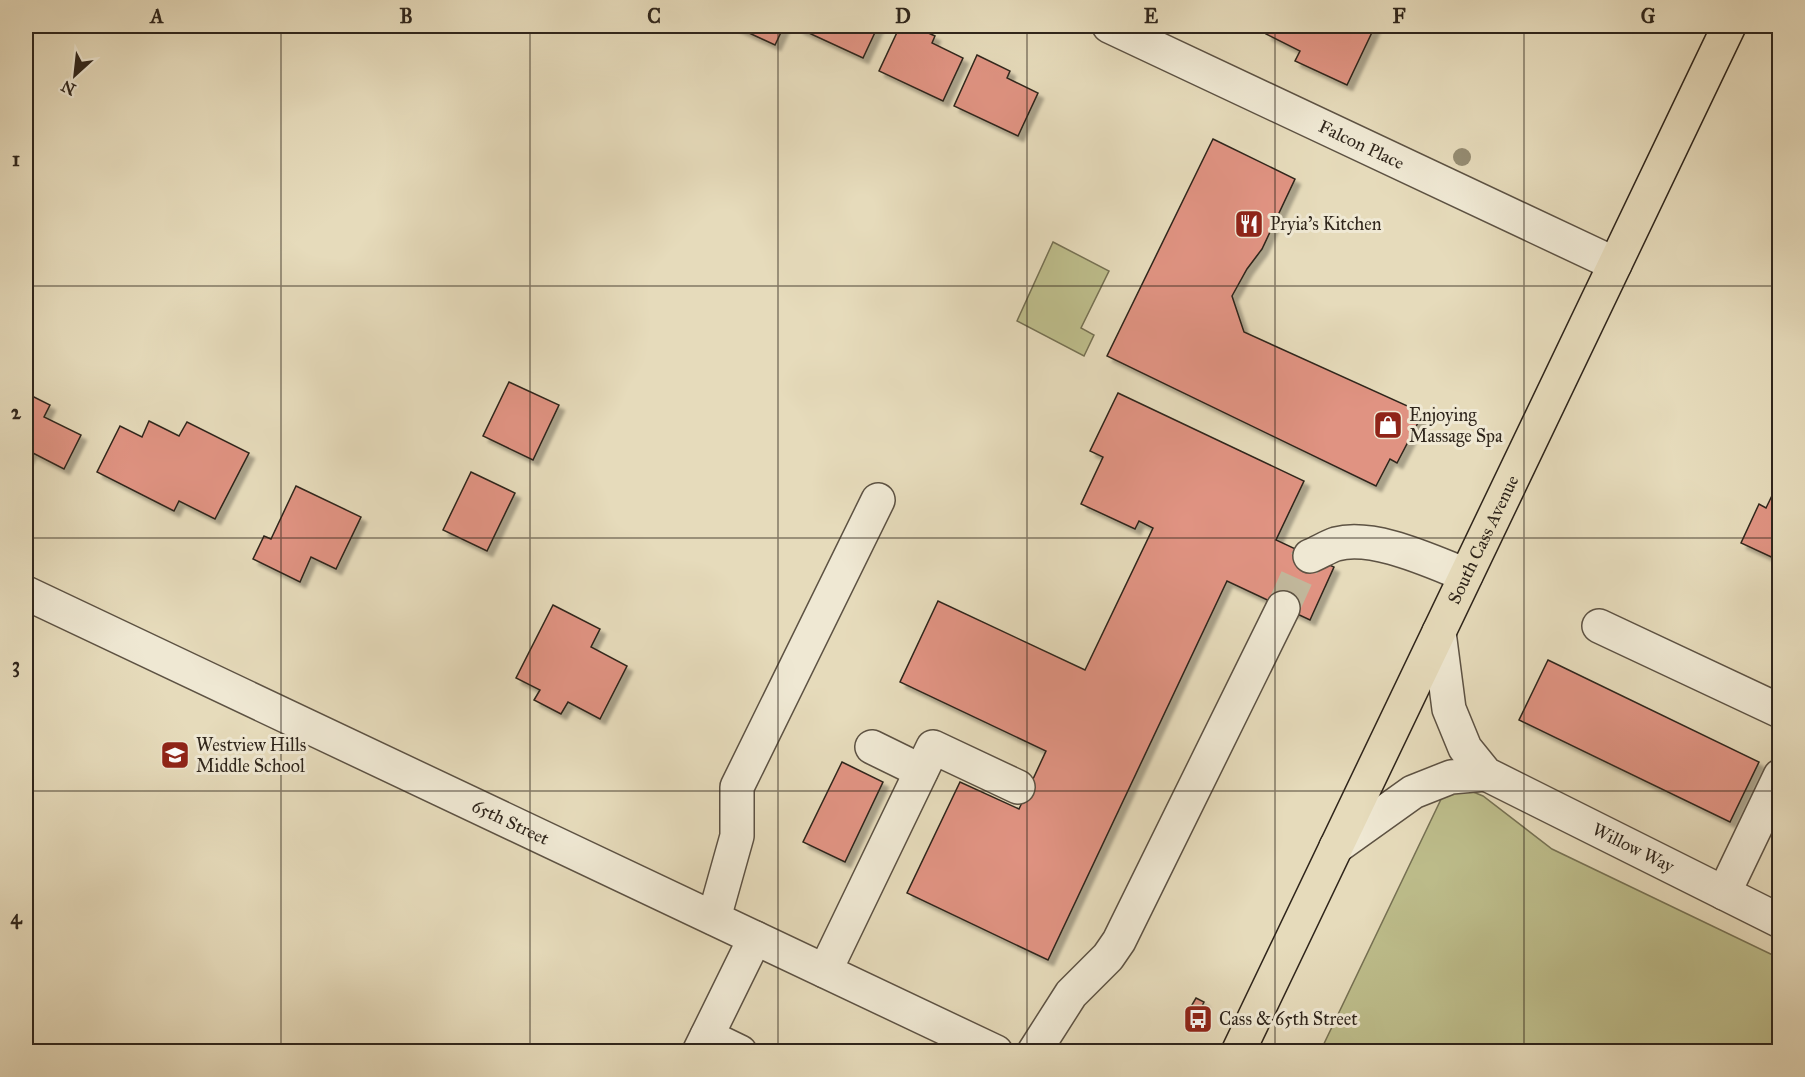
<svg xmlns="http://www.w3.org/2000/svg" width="1805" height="1077" viewBox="0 0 1805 1077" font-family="'IM FELL Great Primer',serif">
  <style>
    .green { fill: #bdbd8b; stroke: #767153; stroke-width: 1.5 }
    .building { fill: #e09382; stroke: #2f251b; stroke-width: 1.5; filter: url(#shadow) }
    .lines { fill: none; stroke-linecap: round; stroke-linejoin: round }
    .minor-tunnel { stroke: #c1b79b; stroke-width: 33; stroke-dasharray: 33 16; stroke-linecap: butt }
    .minor-casing { stroke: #5d5243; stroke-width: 36 }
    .major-casing { stroke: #2f251b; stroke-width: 36 }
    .minor { stroke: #efe8d3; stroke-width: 33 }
    .major { stroke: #e6dbbb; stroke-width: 33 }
    .tree { fill: #958c72 }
    .grid { fill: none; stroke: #2f251b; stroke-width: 1.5; stroke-opacity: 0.55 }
    .labels { text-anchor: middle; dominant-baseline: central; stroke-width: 6; stroke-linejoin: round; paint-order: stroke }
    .street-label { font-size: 18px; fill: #2f251b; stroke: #efe8d3 }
    .poi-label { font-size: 18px; fill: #2f251b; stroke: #efe8d3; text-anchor: start }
    .neatline { fill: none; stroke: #2f251b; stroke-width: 2 }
    .grid-label { font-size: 20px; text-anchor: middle; font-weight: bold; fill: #2f251b }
  </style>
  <defs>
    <filter id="shadow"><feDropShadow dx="5.5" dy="5.5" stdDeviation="1.5" flood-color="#0004"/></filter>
  </defs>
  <rect width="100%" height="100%" fill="#e6dbbb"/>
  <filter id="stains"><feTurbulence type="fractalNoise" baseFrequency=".00333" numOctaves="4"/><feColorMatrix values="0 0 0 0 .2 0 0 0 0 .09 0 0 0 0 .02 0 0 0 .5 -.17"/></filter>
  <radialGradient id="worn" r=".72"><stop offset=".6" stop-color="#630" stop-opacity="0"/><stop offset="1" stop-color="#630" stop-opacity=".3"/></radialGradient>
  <g class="green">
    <path d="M1053,242L1109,271L1081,328L1094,335L1084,356L1017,321Z"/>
    <path d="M1466,789L1483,796L1552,849L1779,958V1051L1320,1052L1445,791Z"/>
  </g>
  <g class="building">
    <path d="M734,26H784L775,45Z"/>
    <path d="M800,26H878L863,58L798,28Z"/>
    <path d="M900,26H913L935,36L932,43L963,58L943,101L879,71Z"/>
    <path d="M1270,26H1375L1347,85L1295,61L1300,51L1266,34Z"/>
    <path d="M977,55L1010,71L1007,78L1038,93L1018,136L954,106Z"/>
    <path d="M1213,139L1295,179L1262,249L1247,269L1232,296L1244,332L1423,413L1397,463L1390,459L1376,486L1107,356Z"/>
    <path d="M509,382L559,405L533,460L483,436Z"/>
    <path d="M26,393L50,405L44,417L81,435L64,469L31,452L27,459L26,458Z"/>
    <path d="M1118,393L1304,481L1276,540L1334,567L1310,620L1227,581L1048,960L907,893L960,782L1019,809L1046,751L900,682L938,601L1085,670L1153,528L1139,521L1135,529L1081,504L1103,457L1090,451Z"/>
    <path d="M149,421L179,436L187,422L249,453L215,519L179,501L174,511L97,472L120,426L142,437Z"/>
    <path d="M471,472L515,493L487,551L443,530Z"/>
    <path d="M1780,479V561L1741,543L1759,504L1766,508Z"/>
    <path d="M296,486L361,517L336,569L311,557L300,582L253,559L264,536L271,539Z"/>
    <path d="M553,605L600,629L591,647L627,666L600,719L568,702L561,714L534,700L540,690L516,678Z"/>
    <path d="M1548,660L1759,762L1730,822L1519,720Z"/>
    <path d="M842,762L883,782L845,862L803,842Z"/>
    <path d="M1196,998L1204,1002L1198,1014L1189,1010Z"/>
  </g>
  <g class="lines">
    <path class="minor-tunnel" d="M1283,608L1302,566L1310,556"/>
    <g class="minor-casing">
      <g id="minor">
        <path id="s1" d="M1109,26L1615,264"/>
        <path d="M1310,556C1318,553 1327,547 1336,544C1374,534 1430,561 1466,575"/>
        <path id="s2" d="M26,593L996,1052"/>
        <path d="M1599,626L1780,711"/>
        <path id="s3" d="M1439,632L1449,709L1465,748L1486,774L1780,921"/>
        <path d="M872,747L921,771"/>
        <path d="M1336,847L1413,792L1451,777L1486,774"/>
        <path d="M1724,893L1780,776"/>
        <path d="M714,918L737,836V787L878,500"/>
        <path d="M825,971L933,747L1018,787"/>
        <path d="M707,1036L740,1052"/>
        <path d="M699,1052L755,938"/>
        <path d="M1034,1052L1071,994L1108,957L1119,941L1283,608"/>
      </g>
    </g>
    <g class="major-casing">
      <g id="major">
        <path id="s4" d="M1238,1052L1729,26"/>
      </g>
    </g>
    <use href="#minor" class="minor"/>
    <use href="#major" class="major"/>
  </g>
  <circle class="tree" cx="1462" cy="157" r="9"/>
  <path class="grid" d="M281,26V1052M530,26V1052M778,26V1052M1027,26V1052M1275,26V1052M1524,26V1052M26,286H1780M26,538H1780M26,791H1780"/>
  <defs>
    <g id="restaurant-square" transform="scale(1.5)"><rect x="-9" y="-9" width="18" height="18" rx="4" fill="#8f2418" stroke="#efe8d3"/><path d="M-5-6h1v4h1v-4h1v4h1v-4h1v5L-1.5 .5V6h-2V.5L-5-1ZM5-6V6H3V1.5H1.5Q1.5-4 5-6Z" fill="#fff"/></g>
    <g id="shop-square" transform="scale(1.5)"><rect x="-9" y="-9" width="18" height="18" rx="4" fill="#8f2418" stroke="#efe8d3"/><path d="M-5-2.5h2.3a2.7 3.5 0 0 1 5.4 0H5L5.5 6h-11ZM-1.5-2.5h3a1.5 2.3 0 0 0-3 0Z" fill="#fff"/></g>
    <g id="school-square" transform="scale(1.5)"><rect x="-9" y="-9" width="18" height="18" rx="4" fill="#8f2418" stroke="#efe8d3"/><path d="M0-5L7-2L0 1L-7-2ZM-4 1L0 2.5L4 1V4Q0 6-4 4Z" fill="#fff"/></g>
    <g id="bus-square" transform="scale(1.5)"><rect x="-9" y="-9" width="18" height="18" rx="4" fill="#8f2418" stroke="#efe8d3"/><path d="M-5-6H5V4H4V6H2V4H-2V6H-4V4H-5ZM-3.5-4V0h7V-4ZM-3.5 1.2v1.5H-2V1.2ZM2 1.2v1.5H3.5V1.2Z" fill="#fff"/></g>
  </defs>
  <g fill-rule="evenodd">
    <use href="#restaurant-square" x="1249" y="224"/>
    <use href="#shop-square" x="1388" y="425"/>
    <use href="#school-square" x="175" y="755"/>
    <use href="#bus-square" x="1198" y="1019"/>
  </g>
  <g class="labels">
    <g class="street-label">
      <text stroke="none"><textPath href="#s1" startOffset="279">Falcon Place</textPath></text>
      <text stroke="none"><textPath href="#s4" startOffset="568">South Cass Avenue</textPath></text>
      <text stroke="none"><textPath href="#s2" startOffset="536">65th Street</textPath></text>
      <text stroke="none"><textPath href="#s3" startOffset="318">Willow Way</textPath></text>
    </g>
    <g class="poi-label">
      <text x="1270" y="224">Pryia's Kitchen</text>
      <text x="1409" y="415">Enjoying<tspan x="1409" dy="21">Massage Spa</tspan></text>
      <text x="196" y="745">Westview Hills<tspan x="196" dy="21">Middle School</tspan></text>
      <text x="1219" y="1019">Cass &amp; 65th Street</text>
    </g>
  </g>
  <rect width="1805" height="1077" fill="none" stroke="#e6dbbb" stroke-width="66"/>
  <g transform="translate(75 75) rotate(207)" stroke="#efe8d3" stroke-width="4.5" paint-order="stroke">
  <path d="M0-4.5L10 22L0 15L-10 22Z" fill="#2f251b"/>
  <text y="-9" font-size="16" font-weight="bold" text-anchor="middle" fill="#2f251b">N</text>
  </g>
  <rect x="33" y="33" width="1739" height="1011" class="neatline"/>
  <g class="grid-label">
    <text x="157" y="23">A</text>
    <text x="406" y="23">B</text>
    <text x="654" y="23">C</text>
    <text x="903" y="23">D</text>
    <text x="1151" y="23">E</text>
    <text x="1399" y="23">F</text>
    <text x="1648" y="23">G</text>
    <text x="16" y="166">1</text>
    <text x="16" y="419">2</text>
    <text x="16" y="672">3</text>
    <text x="16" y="924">4</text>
  </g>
  <rect width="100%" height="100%" filter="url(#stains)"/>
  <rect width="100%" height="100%" fill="url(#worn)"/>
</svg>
